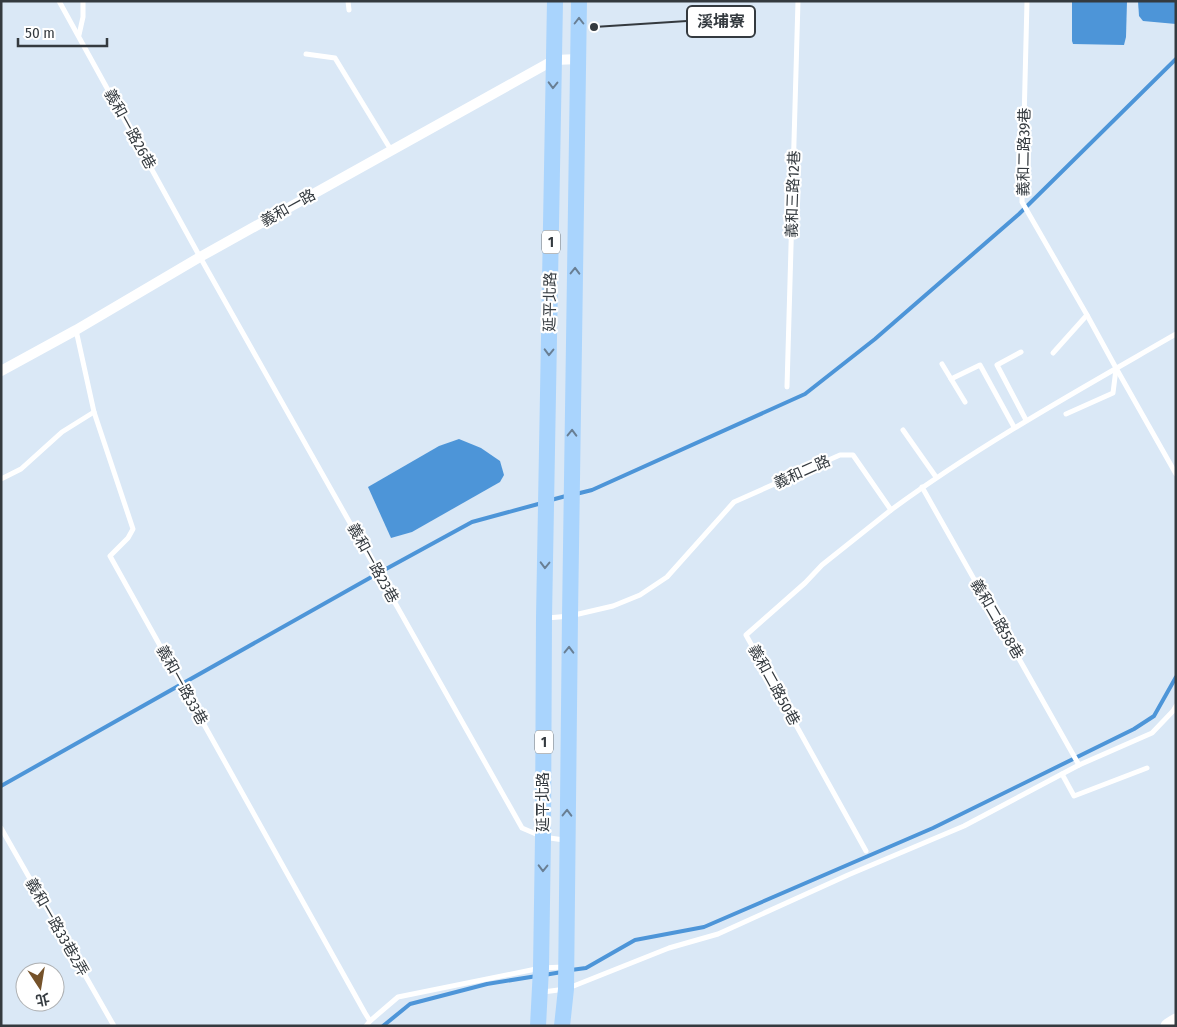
<svg xmlns="http://www.w3.org/2000/svg" width="1177" height="1027" viewBox="0 0 1177 1027" font-family="'Fira Sans Condensed','Noto Sans TC',sans-serif">
  <style>
    .water { fill: #4d95d8 }
    .lines { fill: none; stroke-linecap: round; stroke-linejoin: round }
    .stream { stroke: #4d95d8; stroke-width: 4 }
    .lane { stroke: #fff; stroke-width: 5 }
    .street { stroke: #fff; stroke-width: 10 }
    .secondary { stroke: #fff; stroke-width: 15 }
    .primary { stroke: #a9d4fd; stroke-width: 16 }
    .oneway { stroke: #697f94 }
    .labels { text-anchor: middle; dominant-baseline: central; stroke-width: 4.5; stroke-linejoin: round; paint-order: stroke }
    .shield { fill: #fff; stroke: #717579; stroke-width: 1 }
    .shield-label { font-size: 14px; font-weight: bold; fill: #343a3f }
    .street-label { font-size: 15px; fill: #343a3f; stroke: #fff }
    .leader { fill: none; stroke: #343a3f; stroke-width: 2 }
    .callout-dot { fill: #343a3f; stroke: #fff; stroke-width: 2 }
    .callout { fill: #fff; stroke: #343a3f; stroke-width: 2 }
    .callout-label { font-size: 16px; text-anchor: middle; font-weight: bold; fill: #343a3f }
  </style>
  <rect width="100%" height="100%" fill="#dae8f6"/>
  <g class="water">
    <path d="M1072,1H1127L1126,37L1124,45L1073,44L1072,41Z"/>
    <path d="M1138,1H1176V24L1143,21L1139,16Z"/>
    <path d="M459,439L481,448L500,461L504,475L500,482L412,532L391,538L368,487L439,446Z"/>
  </g>
  <g class="lines">
    <g class="stream">
      <path d="M576,494L592,490L805,394L875,339L1019,214L1176,59"/>
      <path d="M551,500L566,496"/>
      <path d="M1,786L375,575L472,522L542,503"/>
      <path d="M571,970L586,968L635,940L704,927L933,828L1134,729L1154,716L1176,677"/>
      <path d="M544,975L562,972"/>
      <path d="M383,1026L410,1004L487,984L537,976"/>
    </g>
    <g class="lane">
      <path d="M59,1L200,257L522,828L543,837L564,840"/>
      <path d="M348,1L349,10"/>
      <path d="M1027,1L1022,202L1087,315L1116,368L1176,474"/>
      <path d="M79,35L83,17V1"/>
      <path d="M306,54L335,58L391,150"/>
      <path d="M76,330L94,412L133,529L128,538L110,556L365,1013L370,1021L366,1026"/>
      <path d="M1021,352L997,365L1026,420"/>
      <path d="M1053,353L1087,315"/>
      <path d="M942,364L965,402"/>
      <path d="M951,379L980,365L1014,427"/>
      <path d="M787,387L798,1"/>
      <path d="M1066,414L1113,393L1116,369"/>
      <path d="M903,430L936,477"/>
      <path d="M1,479L21,469L62,432L94,412"/>
      <path d="M922,487L1079,765"/>
      <path d="M547,618L570,616L613,606L640,595L667,577L734,502L840,455H853L891,510C981,444 1079,390 1176,334"/>
      <path d="M1062,774L1074,796L1147,768"/>
      <path d="M1,828L114,1026"/>
      <path d="M866,851L746,635L805,583L822,565L891,510"/>
      <path d="M543,992L566,989L669,948L718,934L848,875L964,826L1079,765L1152,733L1173,711L1176,706"/>
      <path d="M370,1021L398,997L541,968L563,967"/>
    </g>
    <path class="street" d="M1,371L76,330L200,257L554,60L579,59"/>
    <path class="secondary" d="M1168,1026L1176,1021"/>
    <g class="primary">
      <path d="M538,1026L541,968L543,837L544,618L555,1"/>
      <path d="M562,1026L566,989L570,616L579,1"/>
    </g>
  </g>
  <defs><path id="oneway-chevron" d="M-2-3.5L2.5 0L-2 3.5" fill="none" stroke-width="1.6" stroke-linecap="round" stroke-linejoin="round" transform="scale(1.25)"/></defs>
  <g class="oneway">
    <use href="#oneway-chevron" transform="translate(579 21) rotate(-90)"/>
    <use href="#oneway-chevron" transform="translate(553 85) rotate(91)"/>
    <use href="#oneway-chevron" transform="translate(575 271) rotate(-89)"/>
    <use href="#oneway-chevron" transform="translate(549 352) rotate(91)"/>
    <use href="#oneway-chevron" transform="translate(572 433) rotate(-89)"/>
    <use href="#oneway-chevron" transform="translate(545 565) rotate(91)"/>
    <use href="#oneway-chevron" transform="translate(569 650) rotate(-89)"/>
    <use href="#oneway-chevron" transform="translate(567 813) rotate(-89)"/>
    <use href="#oneway-chevron" transform="translate(543 868) rotate(91)"/>
  </g>
  <g class="labels">
    <g class="shield">
      <rect x="542" y="230.5" width="18" height="23" rx="4"/>
      <rect x="535" y="730.5" width="18" height="23" rx="4"/>
    </g>
    <g class="shield-label">
      <text x="551" y="242">1</text>
      <text x="544" y="742">1</text>
    </g>
    <g class="street-label">
      <text transform="translate(130 129) rotate(61)">義和一路26巷</text>
      <text transform="translate(1024 152) rotate(-89)">義和二路39巷</text>
      <text transform="translate(793 194) rotate(-88)">義和三路12巷</text>
      <text transform="translate(288 208) rotate(-29)">義和一路</text>
      <text transform="translate(550 302) rotate(-89)">延平北路</text>
      <text transform="translate(802 472) rotate(-24)">義和二路</text>
      <text transform="translate(373 563) rotate(61)">義和一路23巷</text>
      <text transform="translate(997 619) rotate(60)">義和二路58巷</text>
      <text transform="translate(182 685) rotate(61)">義和一路33巷</text>
      <text transform="translate(774 685) rotate(61)">義和二路50巷</text>
      <text transform="translate(543 802) rotate(-90)">延平北路</text>
      <text transform="translate(57 927) rotate(60)">義和一路33巷2弄</text>
    </g>
  </g>
  <path class="leader" d="M594 27L687 21"/>
  <circle class="callout-dot" cx="594" cy="27" r="5"/>
  <rect class="callout" x="687" y="6" width="68" height="31" rx="5"/>
  <g class="callout-label">
    <text x="721" y="27">溪埔寮</text>
  </g>
  <rect width="1177" height="1027" fill="none" stroke="#343a3f" stroke-width="5"/>
  <g transform="translate(40 987) rotate(168)"><circle r="24" fill="#ffffff" stroke="#aeb0b2"/>
  <path d="M0-4L9 19L0 12L-9 19Z" fill="#75522a"/>
  <text y="-8" font-size="14" font-weight="bold" text-anchor="middle" fill="#343a3f">北</text>
  </g>
  <path d="M18 38v8h89v-8" fill="none" stroke="#343a3f" stroke-width="2.5"/>
  <text x="25" y="38" font-size="15" fill="#343a3f" stroke="#ffffff" stroke-width="4" paint-order="stroke">50 m</text>
</svg>
